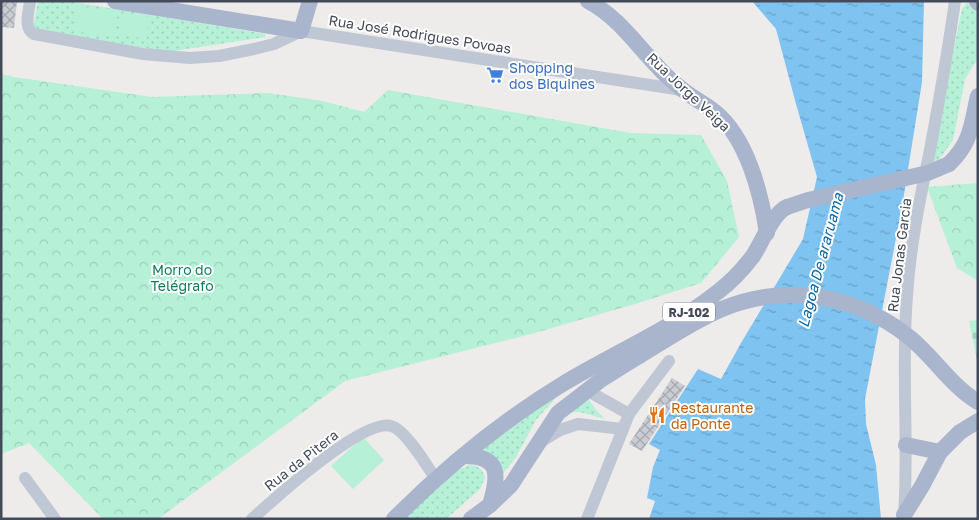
<svg xmlns="http://www.w3.org/2000/svg" width="979" height="520" viewBox="0 0 979 520" font-family="'Golos Text',sans-serif">
  <style>
    .grass { fill: url(#grass-dots) }
    .forest { fill: url(#forest-crowns) }
    .cemetery { fill: url(#cemetery-stones) }
    .pitch { fill: #b5f0d7 }
    .water { fill: url(#water-ripples) }
    .building { fill: url(#building-cross-hatch) }
    .lines { fill: none; stroke-linecap: round; stroke-linejoin: round }
    .minor { stroke: #c0c7d4; stroke-width: 12 }
    .major { stroke: #a9b4cd; stroke-width: 16 }
    .major-bridge { stroke: #a9b4cd; stroke-width: 16 }
    .labels { text-anchor: middle; dominant-baseline: central; stroke-width: 4; stroke-linejoin: round; paint-order: stroke }
    .shield { fill: #fff; stroke: #7b808b; stroke-width: 1 }
    .shield-label { font-size: 12px; font-weight: bold; fill: #434a59 }
    .street-label { font-size: 14px; fill: #434a59; stroke: #fff }
    .shop-label { font-size: 14px; fill: #366cbe; stroke: #fff; text-anchor: start }
    .park-label { font-size: 14px; fill: #117d5c; stroke: #fff }
    .food-label { font-size: 14px; fill: #c56008; stroke: #fff; text-anchor: start }
    .water-label { font-size: 15px; font-style: italic; fill: #0568aa; stroke: #fff }
  </style>
  <defs>
    <pattern id="grass-dots" width="8" height="8" patternUnits="userSpaceOnUse" patternTransform="scale(1.25)"><rect width="8" height="8" fill="#b5f0d7"/><path d="M2 2h.1M6 6h.1" fill="none" stroke="#9dcfbb" stroke-width="1.8" stroke-linecap="round"/></pattern>
    <pattern id="forest-crowns" width="20" height="18" patternUnits="userSpaceOnUse" patternTransform="scale(1.25)"><rect width="20" height="18" fill="#b5f0d7"/><path d="M2 6a3 3 0 1 1 6 0M12 15a3 3 0 1 1 6 0" fill="none" stroke="#9dcfbb"/></pattern>
    <pattern id="cemetery-stones" width="16" height="16" patternUnits="userSpaceOnUse" patternTransform="scale(1.25)"><rect width="16" height="16" fill="#b5f0d7"/><path d="M2 7V4a2 2 0 0 1 4 0v3zM10 15v-3a2 2 0 0 1 4 0v3z" fill="#9dcfbb"/></pattern>
    <pattern id="water-ripples" width="26" height="14" patternUnits="userSpaceOnUse" patternTransform="scale(1.25)"><rect width="26" height="14" fill="#7fc3f0"/><path d="M2 4q2-2 4 0t4 0M15 11q2-2 4 0t4 0" fill="none" stroke="#6aa0c5"/></pattern>
    <pattern id="building-cross-hatch" width="8" height="8" patternUnits="userSpaceOnUse" patternTransform="scale(1.25)"><rect width="8" height="8" fill="#caccd4"/><path d="M0 0l8 8M0 8l8-8" fill="none" stroke="#a6a8af"/></pattern>
  </defs>
  <rect width="100%" height="100%" fill="#eeebeb"/>
  <g class="grass">
    <path d="M38,1H67L254,32L265,34V37L167,52L33,29Z"/>
    <path d="M967,3L975,4L978,9V58L965,79L953,140L938,161H931L962,9Z"/>
    <path d="M562,391L536,420L516,457L500,477L477,448Z"/>
    <path d="M588,398L596,410L605,419L580,412H568Z"/>
    <path d="M471,465C479,466 482,469 485,477L480,489L446,519H403C421,502 447,471 471,465Z"/>
  </g>
  <g class="forest">
    <path d="M1,74L14,77L152,97L268,93L323,101L364,112L388,90L630,133L701,135L727,181L739,237L701,283L635,304L531,334L345,381L158,519H103L29,443L1,454Z"/>
    <path d="M978,183V281L957,268L927,187Z"/>
  </g>
  <path class="cemetery" d="M978,320V365L969,321Z"/>
  <g class="pitch">
    <path d="M76,6L118,12L114,37L73,31Z"/>
    <path d="M122,13L149,17L147,39L119,34Z"/>
    <path d="M363,437L384,460L353,489L331,466Z"/>
  </g>
  <path class="water" d="M752,1H924L922,82L902,207L865,399L866,424L876,465L881,519H649L655,501L647,498L653,467L660,450L649,444L698,369L721,379L741,343L803,239L817,177L796,104L776,29Z"/>
  <g class="building">
    <path d="M1,1H17L14,28L1,27Z"/>
    <path d="M672,378L685,386L642,451L629,444Z"/>
  </g>
  <g class="lines">
    <g class="minor">
      <path d="M30,1C29,12 23,28 34,34L143,54L190,58L219,56L254,49L274,44L301,31L682,90"/>
      <path d="M588,391L629,414"/>
      <path d="M540,442L560,430L578,424L623,429"/>
      <path d="M25,478L55,519"/>
      <path d="M904,515C909,442 901,369 907,296C910,247 920,198 930,150C939,101 948,51 955,1"/>
      <path d="M252,519C274,499 363,418 391,426C405,429 427,466 435,478"/>
      <path d="M587,519L629,414L669,361"/>
    </g>
    <g class="major">
      <path d="M115,1L301,31L310,1"/>
      <path d="M588,1C618,17 635,43 658,67C665,75 674,83 683,90C693,98 705,104 715,112C747,138 761,193 767,233"/>
      <path d="M977,1L978,3"/>
      <path d="M949,164C972,142 971,125 978,96"/>
      <path d="M906,445L940,452"/>
      <path d="M464,456C501,456 499,475 490,505"/>
      <path d="M904,515L922,486L940,452L960,432L978,421"/>
      <path d="M394,519C446,467 503,420 566,382C616,352 673,328 719,291C732,281 743,269 753,256C763,241 772,214 787,207"/>
      <path d="M471,519L490,505L511,485L558,413L602,379L639,356"/>
    </g>
    <g class="major-bridge">
      <path d="M787,207L808,200L928,173L949,164"/>
      <path d="M639,356C666,340 693,321 722,309C785,283 855,294 909,337C933,356 952,387 978,402"/>
    </g>
  </g>
  <defs>
    <g id="supermarket-bare" transform="scale(1.35)"><path d="M-6-5.5h2.5l.6 2H6L4.5 2H-2.5L-4.4-4H-6ZM-1.5 3.2a1.3 1.3 0 1 0 .1 0ZM3 3.2a1.3 1.3 0 1 0 .1 0Z" fill="#3f7fe0" stroke="#fff" stroke-width="2.5" paint-order="stroke"/></g>
    <g id="restaurant-bare" transform="scale(1.35)"><path d="M-5-6h1v4h1v-4h1v4h1v-4h1v5L-1.5 .5V6h-2V.5L-5-1ZM5-6V6H3V1.5H1.5Q1.5-4 5-6Z" fill="#e8710a" stroke="#fff" stroke-width="2.5" paint-order="stroke"/></g>
  </defs>
  <g fill-rule="evenodd">
    <use href="#supermarket-bare" x="495" y="75"/>
    <use href="#restaurant-bare" x="657" y="415"/>
  </g>
  <g class="labels">
    <rect class="shield" x="663" y="302.5" width="52" height="19" rx="4"/>
    <g class="shield-label">
      <text x="689" y="312">RJ-102</text>
    </g>
    <g class="street-label">
      <text transform="translate(420 34) rotate(9)">Rua José Rodrigues Povoas</text>
      <text transform="translate(689 92) rotate(43)">Rua Jorge Veiga</text>
      <text transform="translate(899 255) rotate(-83)">Rua Jonas Garcia</text>
      <text transform="translate(301 460) rotate(-38)">Rua da Pitera</text>
    </g>
    <g class="shop-label">
      <text x="509" y="67">Shopping<tspan x="509" dy="16">dos Biquines</tspan></text>
    </g>
    <g class="park-label">
      <text x="182" y="269">Morro do<tspan x="182" dy="16">Telégrafo</tspan></text>
    </g>
    <g class="food-label">
      <text x="671" y="407">Restaurante<tspan x="671" dy="16">da Ponte</tspan></text>
    </g>
    <g class="water-label">
      <text transform="translate(820 260) rotate(-75)">Lagoa De araruama</text>
    </g>
  </g>
  <rect width="979" height="520" fill="none" stroke="#434a59" stroke-width="5"/>
</svg>
